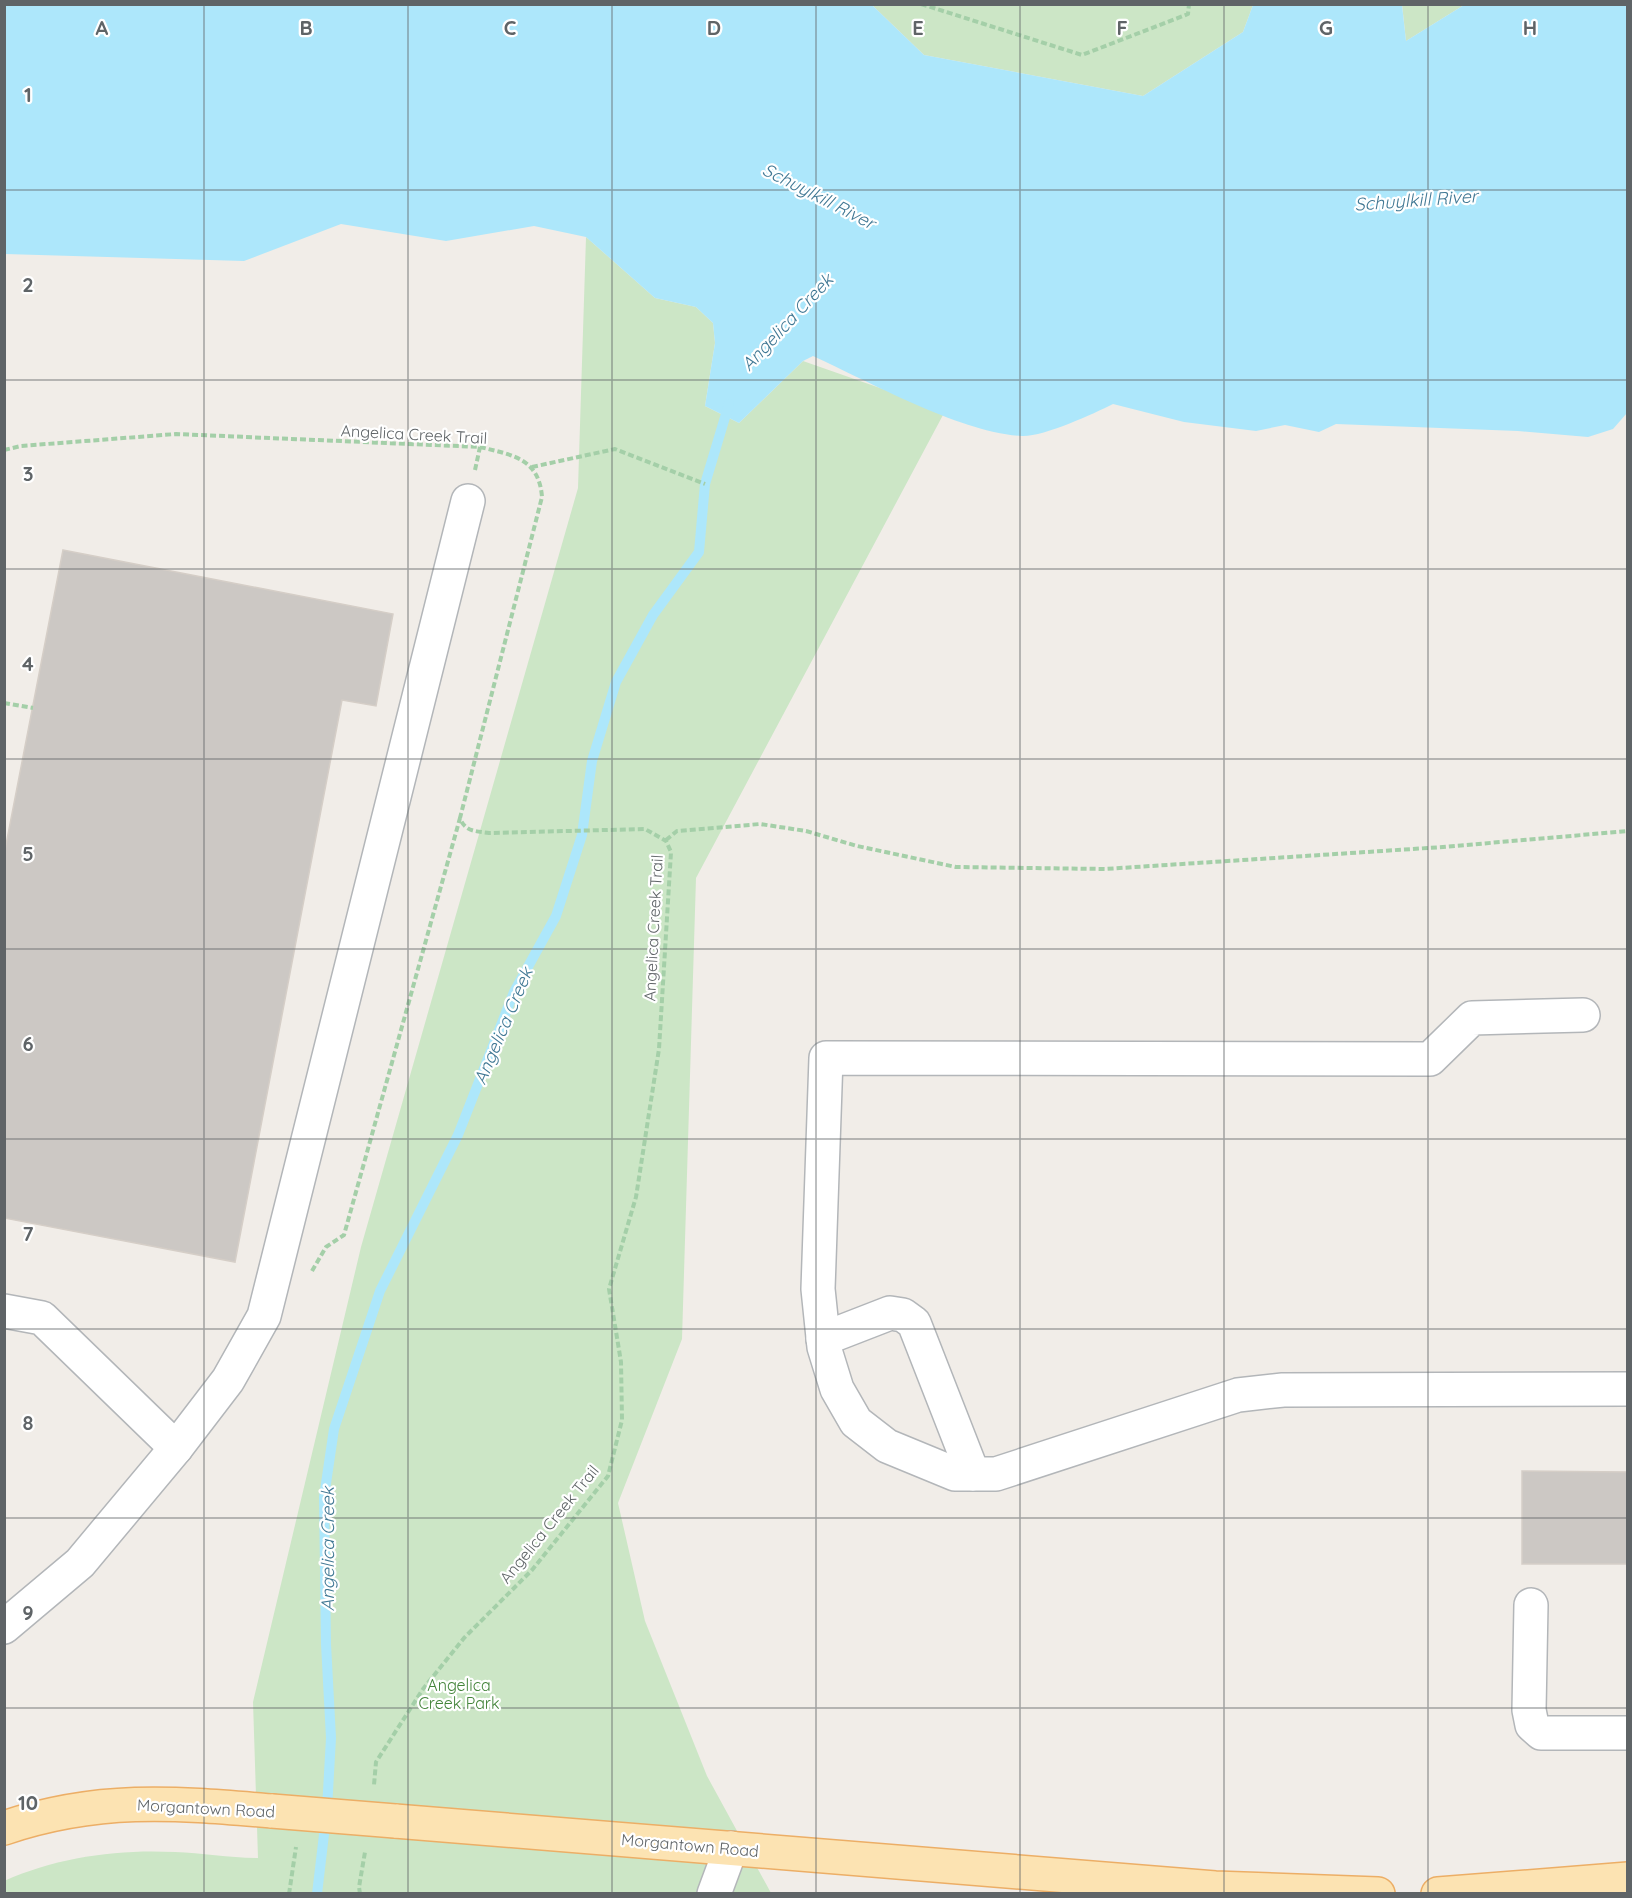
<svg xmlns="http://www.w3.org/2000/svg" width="1632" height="1898" viewBox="0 0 1632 1898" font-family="Quicksand,sans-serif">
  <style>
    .green { fill: #cce6c6 }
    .water { fill: #ade7fb }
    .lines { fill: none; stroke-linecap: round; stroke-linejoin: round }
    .stream { stroke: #ade7fb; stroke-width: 10 }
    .building { fill: #ccc8c4; stroke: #d5cec7; stroke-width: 1.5 }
    .minor-casing { stroke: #b3b6b9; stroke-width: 36 }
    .major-casing { stroke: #ecae66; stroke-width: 36 }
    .path { stroke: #a4cfa8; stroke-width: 4; stroke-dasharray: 6 3; stroke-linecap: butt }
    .minor { stroke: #fff; stroke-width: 33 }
    .major { stroke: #fce3b2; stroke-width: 33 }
    .major-bridge-casing { stroke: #ecae66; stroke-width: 36; stroke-linecap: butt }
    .major-bridge { stroke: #fce3b2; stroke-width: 33 }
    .grid { fill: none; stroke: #5f6467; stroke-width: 1.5; stroke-opacity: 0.55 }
    .labels { text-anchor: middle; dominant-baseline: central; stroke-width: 4.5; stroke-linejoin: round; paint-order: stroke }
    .street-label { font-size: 16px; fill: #5f6467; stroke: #fff }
    .park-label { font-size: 16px; fill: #43843a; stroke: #fff }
    .water-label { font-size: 18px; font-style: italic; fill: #407894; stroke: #fff }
    .grid-label { font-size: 20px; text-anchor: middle; font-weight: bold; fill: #5f6467; stroke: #fff; stroke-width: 4.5; stroke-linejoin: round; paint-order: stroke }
  </style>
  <rect width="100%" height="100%" fill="#f1ede8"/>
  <g class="green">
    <path d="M1402,4L1464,5L1406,41Z"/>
    <path d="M872,5H1253L1243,32L1143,96L924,55Z"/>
    <path d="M586,237L655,298L696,307L713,323L715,343L705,406L739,423L803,361L900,395L943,415L696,878L682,1339L618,1503L645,1621L707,1776L771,1893L5,1894L4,1881C57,1857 118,1849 175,1852C202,1853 230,1858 258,1858L253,1702L361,1247L578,488Z"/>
  </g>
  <path class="water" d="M5,4L872,5L924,55L1143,96L1243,32L1253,5H1402L1406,41L1464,5H1627V413L1613,429L1588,437L1518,431L1336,424L1319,432L1285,425L1256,431L1184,422L1113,404C1093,414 1043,437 1022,436C961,433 870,382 813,356L803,361L739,423L705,406L715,343L713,323L696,307L655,298L586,237L534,226L446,241L341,224L244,261L5,254Z"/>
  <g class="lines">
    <path class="stream" d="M317,1894L327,1809L331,1738L326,1644L324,1497L334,1429L380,1291L458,1135L514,992L556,916L582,835L592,761L616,682L653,615L699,552L705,484L729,404"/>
  </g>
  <g class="building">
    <path d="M63,550L393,614L376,706L342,700L235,1262L4,1218V855Z"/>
    <path d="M1522,1471L1628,1472V1564H1522Z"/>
  </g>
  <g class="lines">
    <g class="minor-casing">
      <g id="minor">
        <path d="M1583,1015L1472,1018L1430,1059L826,1058L818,1289L824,1347L837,1389L856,1422L887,1446L955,1474H996L1238,1395L1283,1390L1628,1389"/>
        <path d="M4,1311L42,1318L176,1448"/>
        <path d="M823,1339L890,1313L903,1315L914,1323L973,1474"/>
        <path d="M1531,1605L1529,1710L1532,1725L1541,1733H1628"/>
        <path d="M4,1627L80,1563L176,1448L228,1380L264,1316L468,501"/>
        <path d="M714,1894L731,1848"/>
      </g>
    </g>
    <g class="major-casing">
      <g id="major">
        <path d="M395,1821L1215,1888L1378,1894"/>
        <path d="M4,1828C99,1796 175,1803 272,1811"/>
        <path d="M1438,1894L1628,1879"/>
      </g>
    </g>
    <g class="path">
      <path d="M921,4L1082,55L1188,14L1189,4"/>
      <path d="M4,450L21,446L176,434L480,447C512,455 539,458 542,497L460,818C465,832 476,831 489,833L645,829L666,841L671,852L659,1049L636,1197L609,1289L621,1362L622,1420L608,1476L532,1570L464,1638L423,1689L376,1762L374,1785"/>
      <path d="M532,467L615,449L705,484"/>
      <path d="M475,470L480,447"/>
      <path d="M4,703L33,708"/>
      <path d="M666,840L677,831L760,824L806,831L857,846L956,867L1105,869L1443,847L1628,831"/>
      <path d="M312,1271L326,1247L344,1235L460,818"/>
      <path d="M289,1894L296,1847"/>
      <path d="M360,1894L359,1887L365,1852"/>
    </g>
    <use href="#minor" class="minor"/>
    <use href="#major" class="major"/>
    <g class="major-bridge-casing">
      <path id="major-bridge" d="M272,1811L395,1821"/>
    </g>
    <use href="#major-bridge" class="major-bridge"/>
  </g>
  <path class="grid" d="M204,4V1894M408,4V1894M612,4V1894M816,4V1894M1020,4V1894M1224,4V1894M1428,4V1894M4,190H1628M4,380H1628M4,569H1628M4,759H1628M4,949H1628M4,1139H1628M4,1329H1628M4,1518H1628M4,1708H1628"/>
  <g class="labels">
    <g class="street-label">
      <text transform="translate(414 434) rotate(3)">Angelica Creek Trail</text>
      <text transform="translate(653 928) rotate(-87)">Angelica Creek Trail</text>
      <text transform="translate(549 1524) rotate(-51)">Angelica Creek Trail</text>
      <text transform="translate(206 1808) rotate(3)">Morgantown Road</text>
      <text transform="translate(690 1845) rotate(5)">Morgantown Road</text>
    </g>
    <g class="park-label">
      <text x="459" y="1685">Angelica<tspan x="459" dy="18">Creek Park</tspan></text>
    </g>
    <g class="water-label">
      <text transform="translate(819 196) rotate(27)">Schuylkill River</text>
      <text transform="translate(1416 200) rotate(-4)">Schuylkill River</text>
      <text transform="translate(787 322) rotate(-47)">Angelica Creek</text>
      <text transform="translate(503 1026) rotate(-67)">Angelica Creek</text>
      <text transform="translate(327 1549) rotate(-90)">Angelica Creek</text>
    </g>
  </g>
  <g class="grid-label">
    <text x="102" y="35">A</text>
    <text x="306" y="35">B</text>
    <text x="510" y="35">C</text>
    <text x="714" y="35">D</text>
    <text x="918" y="35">E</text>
    <text x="1122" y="35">F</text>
    <text x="1326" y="35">G</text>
    <text x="1530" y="35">H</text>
    <text x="28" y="102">1</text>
    <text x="28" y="292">2</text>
    <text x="28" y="481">3</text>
    <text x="28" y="671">4</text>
    <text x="28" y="861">5</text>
    <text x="28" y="1051">6</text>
    <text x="28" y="1241">7</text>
    <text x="28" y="1430">8</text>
    <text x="28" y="1620">9</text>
    <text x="28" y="1810">10</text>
  </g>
  <rect width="1632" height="1898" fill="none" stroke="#5f6467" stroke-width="12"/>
</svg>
